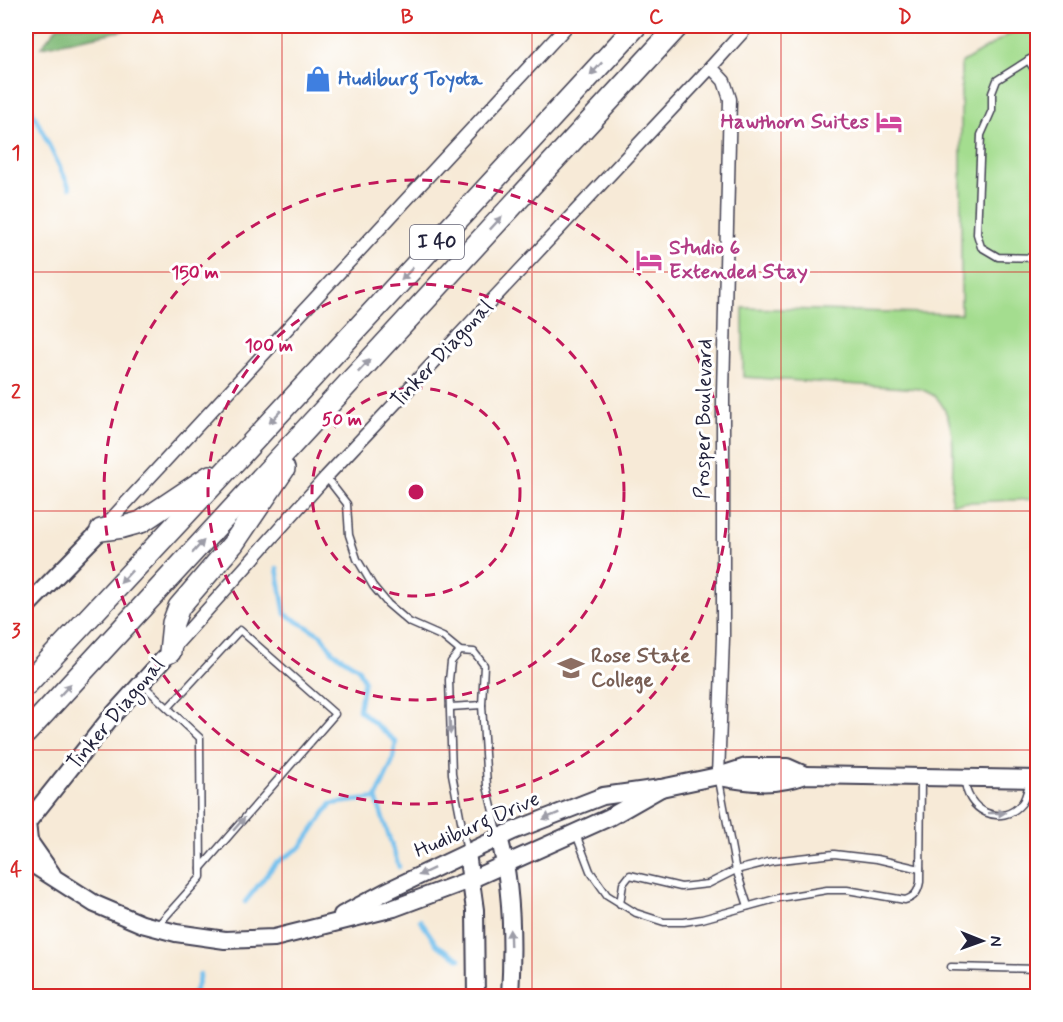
<svg xmlns="http://www.w3.org/2000/svg" width="1063" height="1022" viewBox="0 0 1063 1022" font-family="Mynerve,sans-serif">
  <style>
    .green { fill: #a4dd8f; stroke: #638065; stroke-width: 1.5 }
    .forest { fill: #83bc7a; stroke: #526f5a; stroke-width: 1.5 }
    .lines { fill: none; stroke-linecap: round; stroke-linejoin: round }
    .stream { stroke: #74c1ee; stroke-width: 4.5 }
    .lane-casing { stroke: #424052; stroke-width: 9 }
    .street-casing { stroke: #424052; stroke-width: 15 }
    .secondary-casing { stroke: #424052; stroke-width: 20 }
    .highway-casing { stroke: #424052; stroke-width: 24 }
    .lane { stroke: #fff; stroke-width: 6 }
    .street { stroke: #fff; stroke-width: 12 }
    .secondary { stroke: #fff; stroke-width: 16 }
    .highway { stroke: #fff; stroke-width: 21 }
    .oneway { fill: #9c9ca7 }
    .grid { fill: none; stroke: #d62828; stroke-width: 1.5; stroke-opacity: 0.55 }
    .ring { fill: none; stroke: #c2185b; stroke-width: 3; stroke-dasharray: 10 8 }
    .labels { text-anchor: middle; dominant-baseline: central; stroke-width: 6; stroke-linejoin: round; paint-order: stroke }
    .shield { fill: #fff; stroke: #646476; stroke-width: 1.5 }
    .shield-label { font-size: 20px; font-weight: bold; fill: #22223b }
    .shop-label { font-size: 21px; font-weight: bold; fill: #366cbe; stroke: #fff; text-anchor: start }
    .hotel-label { font-size: 21px; font-weight: bold; fill: #b23c85; stroke: #fff; text-anchor: end }
    .street-label { font-size: 21px; fill: #22223b; stroke: #fff }
    .education-label { font-size: 21px; font-weight: bold; fill: #785e54; stroke: #fff; text-anchor: start }
    .centre { fill: #c2185b; stroke: #fff; stroke-width: 3 }
    .ring-label { font-size: 18px; text-anchor: middle; font-weight: bold; fill: #c2185b; stroke: #fff; stroke-width: 6; stroke-linejoin: round; paint-order: stroke }
    .neatline { fill: none; stroke: #d62828; stroke-width: 2 }
    .grid-label { font-size: 20px; text-anchor: middle; font-weight: bold; fill: #d62828 }
  </style>
  <rect width="100%" height="100%" fill="#fff"/>
  <filter id="ink" filterUnits="userSpaceOnUse"><feTurbulence type="fractalNoise" baseFrequency=".0167" numOctaves="2"/><feDisplacementMap in="SourceGraphic" scale="12" xChannelSelector="R" yChannelSelector="G"/><feConvolveMatrix kernelMatrix="1 2 1 2 8 2 1 2 1" color-interpolation-filters="sRGB"/></filter>
  <filter id="wash" filterUnits="userSpaceOnUse"><feTurbulence type="fractalNoise" baseFrequency=".008" numOctaves="4" result="noise"/><feDisplacementMap in="SourceGraphic" scale="24" xChannelSelector="R" yChannelSelector="G"/><feGaussianBlur stdDeviation="1.35" result="paint"/><feColorMatrix in="noise" values="0 0 0 0 0 0 0 0 0 0 0 0 0 0 0 0 0 1.4 0 .05"/><feComposite in="paint" operator="in"/></filter>
  <g filter="url(#wash)">
    <rect width="100%" height="100%" fill="#f7ead7"/>
    <path class="green" d="M1023,26H1037V499L951,503C952,470 960,425 937,398C933,394 926,392 921,389L743,377V308L961,314V63Z"/>
    <path class="forest" d="M58,26H139L136,28L41,47Z"/>
    <g class="lines">
      <g class="stream">
        <path d="M26,67L35,26"/>
        <path d="M26,98L70,188"/>
        <path d="M376,798L399,867"/>
        <path d="M245,902L276,863L301,847L331,804L376,798L392,763L396,742L359,710L364,680L358,668L333,652L321,635L285,614L277,568"/>
        <path d="M420,920L437,945L460,959"/>
        <path d="M190,996L195,992L200,974"/>
        <path d="M524,996H525"/>
      </g>
    </g>
  </g>
  <g filter="url(#ink)">
    <g class="lines">
      <g class="lane-casing">
        <g id="lane">
          <path d="M1038,54L997,80L992,93V110L981,135L977,234L981,247L998,257L1038,258"/>
          <path d="M1028,60L1038,75"/>
          <path d="M326,477L347,504L349,535L357,559L373,586L388,604L409,622L443,637L460,651L474,652L484,665L482,705L487,786L499,837"/>
          <path d="M460,651L451,662L449,680L452,774L467,852"/>
          <path d="M141,683L200,738L201,877L158,925"/>
          <path d="M450,707L482,705"/>
          <path d="M168,708L240,630L335,714L201,868"/>
          <path d="M965,779C965,810 1001,829 1022,803C1026,798 1028,787 1030,780"/>
          <path d="M719,780L735,866L748,906"/>
          <path d="M576,834L590,871L607,895L636,913L664,922H684L702,919L779,898L827,890H847L905,900C915,897 918,892 920,882L921,778"/>
          <path d="M620,904L623,884L630,875L681,887L708,884L736,870L772,861L834,854L877,859L920,869"/>
          <path d="M951,967L1038,969"/>
          <path d="M1034,969V996"/>
        </g>
      </g>
      <g class="street-casing">
        <g id="street">
          <path d="M711,67L724,81L730,99L723,393V638L718,776"/>
          <path d="M102,529L567,26"/>
          <path d="M173,648L326,477L711,67L748,26"/>
        </g>
      </g>
      <g class="secondary-casing">
        <g id="secondary">
          <path d="M26,607L101,530"/>
          <path d="M719,777C750,783 775,786 805,775L1038,779"/>
          <path d="M27,822L29,841L52,874"/>
          <path d="M26,824L111,717L170,652"/>
          <path d="M499,837C513,888 513,945 510,996"/>
          <path d="M467,853L475,910L476,996"/>
          <path d="M26,860L95,904L142,924L176,933L225,940L274,938L394,908L472,879L610,817L661,788"/>
          <path d="M342,915L385,892L513,831L603,796L661,788L718,776L746,767H787L805,775"/>
        </g>
      </g>
      <g class="highway-casing">
        <g id="highway">
          <path d="M101,530L123,527L141,522L210,476"/>
          <path d="M170,652L173,623L179,607L233,544L284,469"/>
          <path d="M26,685L238,458L636,26"/>
          <path d="M26,733L678,26"/>
        </g>
      </g>
      <use href="#lane" class="lane"/>
      <use href="#street" class="street"/>
      <use href="#secondary" class="secondary"/>
      <use href="#highway" class="highway"/>
    </g>
    <defs><path id="oneway-solid" d="M-6-.8H1V-3.2L6.5 0L1 3.2V.8H-6Z" transform="scale(1.5)"/></defs>
    <g class="oneway">
      <use href="#oneway-solid" transform="translate(596 69) rotate(133)"/>
      <use href="#oneway-solid" transform="translate(496 223) rotate(-47)"/>
      <use href="#oneway-solid" transform="translate(407 274) rotate(133)"/>
      <use href="#oneway-solid" transform="translate(364 366) rotate(-47)"/>
      <use href="#oneway-solid" transform="translate(275 417) rotate(133)"/>
      <use href="#oneway-solid" transform="translate(198 547) rotate(-47)"/>
      <use href="#oneway-solid" transform="translate(126 577) rotate(133)"/>
      <use href="#oneway-solid" transform="translate(65 690) rotate(-47)"/>
      <use href="#oneway-solid" transform="translate(450 726) rotate(88)"/>
      <use href="#oneway-solid" transform="translate(997 813) rotate(-1)"/>
      <use href="#oneway-solid" transform="translate(551 816) rotate(158)"/>
      <use href="#oneway-solid" transform="translate(239 824) rotate(-49)"/>
      <use href="#oneway-solid" transform="translate(426 872) rotate(155)"/>
      <use href="#oneway-solid" transform="translate(510 938) rotate(-92)"/>
    </g>
  </g>
  <path class="grid" d="M282,26V996M532,26V996M781,26V996M26,272H1038M26,511H1038M26,750H1038"/>
  <g class="ring">
    <circle cx="416" cy="492" r="104"/>
    <circle cx="416" cy="492" r="208"/>
    <circle cx="416" cy="492" r="312"/>
  </g>
  <defs>
    <g id="shop-bare" transform="scale(2.07)"><path d="M-5-2.5h2.3a2.7 3.5 0 0 1 5.4 0H5L5.5 6h-11ZM-1.5-2.5h3a1.5 2.3 0 0 0-3 0Z" fill="#3f7fe0" stroke="#fff" stroke-width="2.5" paint-order="stroke"/></g>
    <g id="hotel-bare" transform="scale(2.07)"><path d="M-6-4.5h1.5V1H6V5H4.5V3h-9V5H-6ZM-4 0a1.8 1.8 0 1 1 3.6 0ZM.5 0V-2.5h3Q6-2.5 6 0Z" fill="#d1479c" stroke="#fff" stroke-width="2.5" paint-order="stroke"/></g>
    <g id="university-bare" transform="scale(2.07)"><path d="M0-5L7-2L0 1L-7-2ZM-4 1L0 2.5L4 1V4Q0 6-4 4Z" fill="#8d6e63" stroke="#fff" stroke-width="2.5" paint-order="stroke"/></g>
  </defs>
  <g fill-rule="evenodd">
    <use href="#shop-bare" x="318" y="79"/>
    <use href="#hotel-bare" x="889" y="122"/>
    <use href="#hotel-bare" x="649" y="260"/>
    <use href="#university-bare" x="571" y="668"/>
  </g>
  <g class="labels">
    <rect class="shield" x="410" y="225" width="54" height="34" rx="4.5"/>
    <g class="shield-label">
      <text x="437" y="242">I 40</text>
    </g>
    <g class="shop-label">
      <text x="338" y="79">Hudiburg Toyota</text>
    </g>
    <g class="hotel-label">
      <text x="869" y="122">Hawthorn Suites</text>
      <text x="669" y="248" text-anchor="start">Studio 6<tspan x="669" dy="24">Extended Stay</tspan></text>
    </g>
    <g class="street-label">
      <text transform="translate(442 354) rotate(-47)">Tinker Diagonal</text>
      <text transform="translate(704 419) rotate(-89)">Prosper Boulevard</text>
      <text transform="translate(116 714) rotate(-50)">Tinker Diagonal</text>
      <text transform="translate(477 825) rotate(-24)">Hudiburg Drive</text>
    </g>
    <g class="education-label">
      <text x="591" y="656">Rose State<tspan x="591" dy="24">College</tspan></text>
    </g>
  </g>
  <circle cx="416" cy="492" r="9" class="centre"/>
  <g class="ring-label">
    <text x="195" y="278">150 m</text>
    <text x="269" y="351">100 m</text>
    <text x="342" y="425">50 m</text>
  </g>
  <rect width="1063" height="1022" fill="none" stroke="#fff" stroke-width="66"/>
  <g transform="translate(982 941) rotate(91)" stroke="#ffffff" stroke-width="4.5" paint-order="stroke">
  <path d="M0-4.5L10 22L0 15L-10 22Z" fill="#22223b"/>
  <text y="-9" font-size="16" font-weight="bold" text-anchor="middle" fill="#22223b">N</text>
  </g>
  <rect x="33" y="33" width="997" height="956" class="neatline"/>
  <g class="grid-label">
    <text x="158" y="23">A</text>
    <text x="407" y="23">B</text>
    <text x="656" y="23">C</text>
    <text x="905" y="23">D</text>
    <text x="16" y="159">1</text>
    <text x="16" y="398">2</text>
    <text x="16" y="637">3</text>
    <text x="16" y="876">4</text>
  </g>
</svg>
